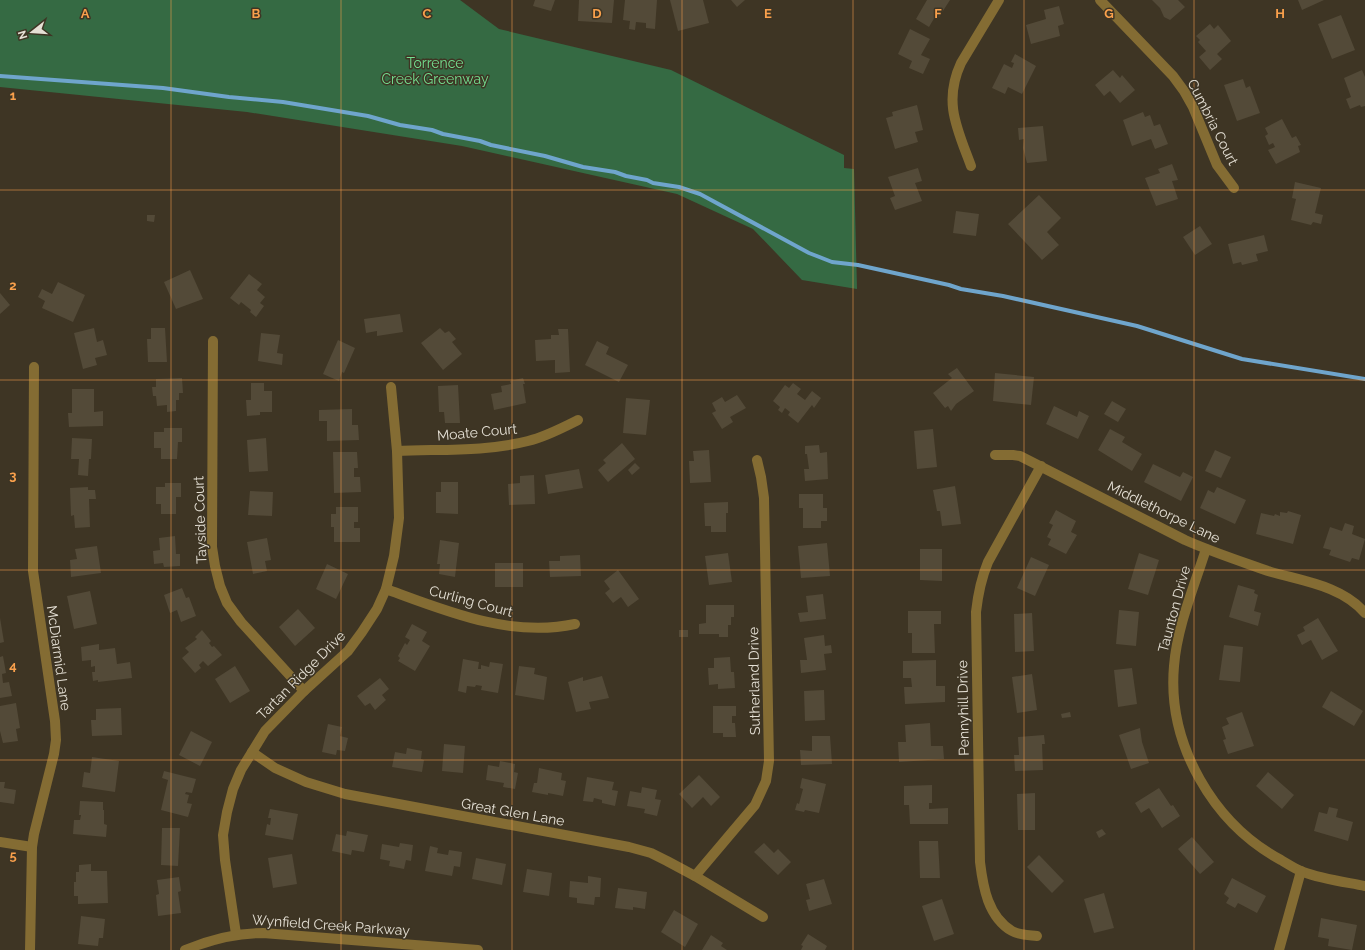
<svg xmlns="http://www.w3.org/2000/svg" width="1365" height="950" viewBox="0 0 1365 950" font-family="Raleway,sans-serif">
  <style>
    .green { fill: #356a43 }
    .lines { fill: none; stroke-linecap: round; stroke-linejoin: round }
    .stream { stroke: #6fa5cc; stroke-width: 4 }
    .building { fill: #534a38 }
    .minor { stroke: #846c33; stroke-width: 10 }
    .grid { fill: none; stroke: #f9a04c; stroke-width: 1; stroke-opacity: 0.55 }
    .labels { text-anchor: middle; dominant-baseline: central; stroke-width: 3; stroke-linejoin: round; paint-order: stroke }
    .park-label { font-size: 14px; fill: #73e091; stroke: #3e3524 }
    .street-label { font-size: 14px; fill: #e5e0d5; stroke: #3e3524 }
    .grid-label { font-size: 13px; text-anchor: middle; font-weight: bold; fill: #f9a04c; stroke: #3e3524; stroke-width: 3; stroke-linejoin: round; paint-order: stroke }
  </style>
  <rect width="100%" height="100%" fill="#3e3524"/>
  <path class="green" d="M0,0H460L499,29L671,70L844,155V168L854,169L857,289L802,280L753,229L677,194L462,146L247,112L0,87Z"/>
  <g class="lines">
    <path class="stream" d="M0,76L163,88L229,97L283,102L368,116L400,125L432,130L443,134L480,141L491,145L545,156L583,167L615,172L626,176L647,180L653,183L679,187L700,194L809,253L832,262L858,265L949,285L961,289L1003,296L1137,326L1242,359L1365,379"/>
  </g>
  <g class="building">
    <path d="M535,0H555L551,11L533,6Z"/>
    <path d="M579,0H614L612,23L578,21Z"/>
    <path d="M625,0H657L655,29L646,28V23L636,22L635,30L629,29L630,21L623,20Z"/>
    <path d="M670,0H703L709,23L678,31Z"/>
    <path d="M731,0H745L737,7Z"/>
    <path d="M927,0H950L939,17L936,15L929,27L916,19Z"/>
    <path d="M1152,0H1178L1185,7L1170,20L1164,17L1160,8Z"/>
    <path d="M1298,0H1324L1302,10Z"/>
    <path d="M1059,6L1064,24L1058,26L1060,36L1031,44L1026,25L1046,19L1044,10Z"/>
    <path d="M1341,15L1355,50L1332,59L1318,24Z"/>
    <path d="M1210,24L1214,29L1218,25L1231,41L1217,54L1222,59L1210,70L1199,57L1206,51L1198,42L1200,40L1196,36Z"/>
    <path d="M910,29L930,39L921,55L930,59L923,74L909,68L912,61L898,54Z"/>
    <path d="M1015,54L1036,66L1022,94L1008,87L1005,94L992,88L1004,64L1012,68L1014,63L1011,62Z"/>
    <path d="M1113,70L1120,78L1122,75L1135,90L1120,103L1110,91L1104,96L1095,85Z"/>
    <path d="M1362,70L1365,77V106L1361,107L1360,105L1350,109L1346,99L1351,97L1344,78Z"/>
    <path d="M1243,79L1246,88L1250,86L1260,113L1237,121L1224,85Z"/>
    <path d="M917,105L923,130L915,132L918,142L895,149L886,118L893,116L892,112Z"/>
    <path d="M1143,112L1145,117L1150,115L1154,126L1160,124L1168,144L1155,149L1151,139L1132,146L1123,120Z"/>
    <path d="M1282,119L1292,138L1296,136L1301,145L1298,146L1300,152L1276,164L1268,150L1275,147L1273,143L1269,145L1265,136L1268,134L1265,128Z"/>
    <path d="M1043,126L1047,161L1027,163L1023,148L1024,139L1019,140L1018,128Z"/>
    <path d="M1172,164L1178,180L1172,181L1178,199L1156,206L1145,178L1160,173L1158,169Z"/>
    <path d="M918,168L922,181L915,183L922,201L895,210L890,198L895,196L888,177Z"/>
    <path d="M1295,182L1321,188L1315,213L1323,215L1321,224L1313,222L1311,225L1291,220L1296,199L1292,198Z"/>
    <path d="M1039,195L1061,218L1047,232L1059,245L1042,260L1008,224Z"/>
    <path d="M956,211L979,214L976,236L953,233Z"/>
    <path d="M147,215H155L154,222L147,221Z"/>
    <path d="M1200,226L1212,244L1195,255L1183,237Z"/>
    <path d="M1264,235L1268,251L1256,254L1258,261L1242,265L1241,262L1233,264L1228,244Z"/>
    <path d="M190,270L203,299L176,309L164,282Z"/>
    <path d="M249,274L262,284L257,290L265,297L260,303L264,306L256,317L250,312L251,310L241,302L239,305L230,298Z"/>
    <path d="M58,282L85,295L73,322L42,308L45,301L38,297L42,289L52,294Z"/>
    <path d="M0,293L10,305L0,314Z"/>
    <path d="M400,314L403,332L377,336V331L366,333L364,319Z"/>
    <path d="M94,328L97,342L103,340L107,355L95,358L97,365L83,369L74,333Z"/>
    <path d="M151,328H165L167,362H148L147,339H151Z"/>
    <path d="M440,328L445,333L449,331L456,339L452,342L462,354L443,370L421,343Z"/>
    <path d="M558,329H568L570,372L555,373V360L536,361L535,340L551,339V335H559Z"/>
    <path d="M261,333L280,335L277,353L283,354L282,365L258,361Z"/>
    <path d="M338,340L355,348L344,373L342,372L339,381L323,374Z"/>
    <path d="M597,341L609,347L606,354L628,365L619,382L585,365Z"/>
    <path d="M957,368L974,391L956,404L951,411L948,406L945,408L933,393L952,378L948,374Z"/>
    <path d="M995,373L1034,377L1031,405L993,401Z"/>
    <path d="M182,378L183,393H179V400H176V411L167,412V405L157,406L156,396H153L152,387H156V379Z"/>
    <path d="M523,378L525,384H523L526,403L494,410L491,394L502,392L501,386L511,384L510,381Z"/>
    <path d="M251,383H264V391H272V412H260V415L247,416L246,400H251Z"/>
    <path d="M793,383L801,389L797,394L805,400L812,391L821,398L814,408L812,405L798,423L788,415L790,412L785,408L782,413L778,410L780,407L773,401L785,385L789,388Z"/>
    <path d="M458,385L460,423H445L444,412H439L438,386Z"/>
    <path d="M72,389H94V412L103,411V426L69,427L68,413H72Z"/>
    <path d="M737,395L746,408L730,417L733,422L722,429L712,413L716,411L712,403L722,397L725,402Z"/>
    <path d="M626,398L650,400L646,435L623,433Z"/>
    <path d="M1112,401L1126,409L1118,422L1104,414Z"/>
    <path d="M1054,406L1077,417L1079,411L1089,416L1078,439L1046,424Z"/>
    <path d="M352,409V425H358L359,440L327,441V421H319V410Z"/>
    <path d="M164,428H182V442H178L177,459H161V448H154V432H164Z"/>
    <path d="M933,429L937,467L917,469L914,431Z"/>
    <path d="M1110,429L1125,437L1122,442L1142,454L1132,471L1098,450Z"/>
    <path d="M72,438L92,439L91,459H89L88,476L78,475L79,459H71Z"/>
    <path d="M266,438L268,471L249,472L247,440Z"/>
    <path d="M622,443L635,459L608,482L598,470L606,463L603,460Z"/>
    <path d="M819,445L820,453L827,452L828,479L805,481L804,469H809L807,454H805V446Z"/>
    <path d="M709,450L711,482L690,483L689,461H694L693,451Z"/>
    <path d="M1215,450L1231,457L1221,478L1205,471Z"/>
    <path d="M333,452H357L358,468H354V477H360L361,492L334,493Z"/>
    <path d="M635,463L640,468L632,475L628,470Z"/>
    <path d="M1153,464L1180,477L1183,472L1193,477L1181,501L1144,482Z"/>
    <path d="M579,469L583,488L548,494L545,475Z"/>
    <path d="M534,475L535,504L509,505L508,484L520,483V476Z"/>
    <path d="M441,482H458V514L436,513V492H441Z"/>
    <path d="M165,483H181V497H176V514H161V504H156V487H165Z"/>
    <path d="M955,486L961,524L942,526L940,511H937L933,490Z"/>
    <path d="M88,487V490H95L96,499H89L90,527L75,528L74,515L71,516L70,488Z"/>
    <path d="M1217,487L1246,500L1235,524L1200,508L1208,490L1214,493Z"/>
    <path d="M250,491L273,492L272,516L248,515Z"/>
    <path d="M799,494H823V508H827V521H821V528H803V508H799Z"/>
    <path d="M728,502V513H726V532H711V526H705L704,503Z"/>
    <path d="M336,507H358V522H354V528H360V542H334V527H331V514H336Z"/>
    <path d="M1056,510L1076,521L1071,532L1077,535L1066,554L1048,545L1051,539L1047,537L1053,525L1049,523Z"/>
    <path d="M1288,511L1301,515L1293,544L1256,534L1261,513L1274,516L1275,514L1280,516V512L1287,513Z"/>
    <path d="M1345,523L1354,526L1352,534L1365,539L1359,560L1352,558L1350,562L1329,555L1331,550L1323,548L1330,527L1342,531Z"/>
    <path d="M175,536L176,554H180V566L164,567L163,563L154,564L153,551L160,550L159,538Z"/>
    <path d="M267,538L271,560L265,561L267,571L253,574L247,542Z"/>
    <path d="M440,540L459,543L455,577L439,574L440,564H437Z"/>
    <path d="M827,543L830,576L801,578L798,546Z"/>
    <path d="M97,546L101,573L71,577L70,560L77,559L75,549Z"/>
    <path d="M920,549H942V581L920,580Z"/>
    <path d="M728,553L732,582L709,585L705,556Z"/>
    <path d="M1139,553L1159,560L1148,595L1128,589Z"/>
    <path d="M580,555L581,576L550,577L549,561H560V556Z"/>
    <path d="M1031,557L1049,565L1035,596L1017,588Z"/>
    <rect x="495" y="563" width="28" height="24"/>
    <path d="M327,564L348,574L336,599L316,589Z"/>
    <path d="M618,570L639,599L628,607L621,597L613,603L605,593L610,589L604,581Z"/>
    <path d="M1238,585L1255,590L1254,593L1258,595L1254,611L1261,613L1258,626L1229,617Z"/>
    <path d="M182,588L186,598L189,597L196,616L181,622L177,610L170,613L164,595Z"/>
    <path d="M90,591L97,624L74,629L67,596Z"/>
    <path d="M823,594L826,619L800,622L798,613L808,612L806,596Z"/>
    <path d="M706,605H734V617H731V625H728V637H719V634H699V624L706,623Z"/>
    <path d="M298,609L315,628L295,646L279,627Z"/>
    <path d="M1119,610L1139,612L1136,646L1116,644Z"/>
    <path d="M908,611H941V624H934L935,653H912V633H908Z"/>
    <path d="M1032,613L1034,651L1015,652L1014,614Z"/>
    <path d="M0,618L4,642L0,643Z"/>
    <path d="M1318,618L1338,651L1322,660L1311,640L1302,645L1297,635L1305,631L1303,627Z"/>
    <path d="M412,624L427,632L422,641L430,646L415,671L398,661L400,658L398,656L405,643L407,645L410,640L405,637Z"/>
    <path d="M202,630L211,641L209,643L212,647L214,646L222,655L208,666L203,661L199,665L201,668L195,673L182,658L189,652L185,648L197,639L195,637Z"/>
    <rect x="679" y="630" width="9" height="7"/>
    <path d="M824,635L825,646L831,645L832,653L824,654L826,670L801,673L800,660H807L804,638Z"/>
    <path d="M99,644V650L115,648L117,664L130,662L132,678L98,682V680L93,681L92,672H95V666L91,667V660L82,661L81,647Z"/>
    <path d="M1224,645L1243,647L1240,682L1219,680Z"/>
    <path d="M3,656L6,673L2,674L3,683L9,682L12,696L0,698V657Z"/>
    <path d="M730,657L731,672H734L735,688L718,689V684L709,685L708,668H714V658Z"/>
    <path d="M463,659L479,662L478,669H481V665L489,667L490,662L503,664L498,693L481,690L482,686L476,685L475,687L467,686L466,693L458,691Z"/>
    <path d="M936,660V686H945V702L905,704L904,687H912L911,678H903V661Z"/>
    <path d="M235,666L250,691L230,703L215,679Z"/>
    <path d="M519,666L535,668L534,674L547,677L544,700L515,695Z"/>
    <path d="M1132,668L1137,704L1118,707L1114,670Z"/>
    <path d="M1032,674L1037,710L1017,713L1012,677Z"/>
    <path d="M602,676L609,698L589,702L591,709L576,712L568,682L583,677V681Z"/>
    <path d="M380,678L389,689L382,695L386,700L375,710L370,703L365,706L357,696Z"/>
    <path d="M824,690L825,720L805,721L804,691Z"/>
    <path d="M1331,691L1363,711L1354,726L1322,707Z"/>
    <path d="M16,703L20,728L16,729L18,741L3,743L0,731V706Z"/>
    <path d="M713,706H736V716H732V723H735L736,737H723V733H713Z"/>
    <path d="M121,708L122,735L92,736L91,720H96V709Z"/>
    <path d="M1070,712L1071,717L1062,718L1061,714Z"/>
    <path d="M1242,712L1254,746L1228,754L1223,740L1226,739L1222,727L1229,724L1226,718Z"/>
    <path d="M930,723L931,746H943L944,759L899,762L898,742H906L905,725Z"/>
    <path d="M328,724L342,727L340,736L348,738L345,751L337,750L336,755L322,752Z"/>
    <path d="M1140,728L1142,742L1149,763L1131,769L1119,735Z"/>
    <path d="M191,731L212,742L200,766L179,755Z"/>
    <path d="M1044,735L1045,744H1042L1043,770L1015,771L1014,755H1019L1018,737Z"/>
    <path d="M812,736H830L832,764L801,765L800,750L812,751Z"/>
    <path d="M444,744L465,746L463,773L442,771Z"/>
    <path d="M407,748L422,751L421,759L424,760L422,772L392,767L395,752L406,754Z"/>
    <path d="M92,757L119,761L115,792L82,787L84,772L90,773Z"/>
    <path d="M500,761L515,764L514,772L518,773L515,789L503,787L504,783L486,780L488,765L499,767Z"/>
    <path d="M539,768L562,773L561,780L566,781L563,796L548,793V795L532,792L534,783H537Z"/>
    <path d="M164,771L196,779L192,793L186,792L185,794L189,795L187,803L192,804L188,817L161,810L168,780L162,778Z"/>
    <path d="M1268,772L1294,795L1282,809L1256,786Z"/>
    <path d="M699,775L720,797L711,806L703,797L692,808L679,794Z"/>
    <path d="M587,777L614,782L612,790L618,791L615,806L602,803V800L594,798L593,802L583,801Z"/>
    <path d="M802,778L826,784L819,813L805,810L804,812L795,810L797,803L799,804L803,789L800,788Z"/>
    <path d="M0,782H5L4,788L16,790L14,804L0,802Z"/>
    <path d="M932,785V803H929V809L948,808V824H910L909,805H904V786Z"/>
    <path d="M642,787L657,790L655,799L661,800L657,816L644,813L645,809L627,806L630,791L641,793Z"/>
    <path d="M1159,788L1171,806L1173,805L1180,816L1162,828L1149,808L1141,813L1135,803Z"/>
    <path d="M1035,793V830H1018L1017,794Z"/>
    <path d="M80,801L103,802V810H104V824L107,825L106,837L73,834L74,820H80L81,815H79Z"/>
    <path d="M1329,807L1338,809L1336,817L1353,822L1348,841L1314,831L1319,812L1327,814Z"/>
    <path d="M270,809L298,814L293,840L265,835L267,824L270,825L271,818H268Z"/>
    <path d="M162,828H180L178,866L161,865Z"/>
    <path d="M1102,829L1106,834L1099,838L1096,832Z"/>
    <path d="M347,831L368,835L364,852L352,850L351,855L332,851L336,834L346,836Z"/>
    <path d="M1192,837L1214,862L1200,874L1178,849Z"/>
    <path d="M919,841H938L940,878H920Z"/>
    <path d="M400,843L413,845L411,861L406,860L404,869L389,866L390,861L380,859L382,844L399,847Z"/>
    <path d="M764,843L774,853L778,849L791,862L778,875L754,852Z"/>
    <path d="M430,846L438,848L437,853L448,855L449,850L462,852L460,867L454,866L452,876L425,871Z"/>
    <path d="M292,854L297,884L273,888L268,858Z"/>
    <path d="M1039,855L1064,881L1052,893L1027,867Z"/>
    <path d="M476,858L506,864L502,885L472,879Z"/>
    <path d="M91,864V871H107L108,903L78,904V896H74V882H76V872H79V865Z"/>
    <path d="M527,869L552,873L549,896L523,892Z"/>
    <path d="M588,876L601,878L600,897H595L594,905L577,903V898L569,897L570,881L588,883Z"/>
    <path d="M179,877L181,891L178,892L181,913L158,916L156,895L159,894L157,880Z"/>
    <path d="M1232,878L1266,896L1257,913L1238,903L1235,908L1226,903L1229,898L1224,894Z"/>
    <path d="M824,879L832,904L809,911L806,900L810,899L806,884Z"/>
    <path d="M618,888L647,892L645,909L633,907V910L615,908Z"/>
    <path d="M1104,893L1114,928L1094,933L1084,899Z"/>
    <path d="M942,899L954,934L934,941L922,906Z"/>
    <path d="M674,910L698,924L685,947L661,932Z"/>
    <path d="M81,916L105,919L103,938H99L98,946L78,944Z"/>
    <path d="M1321,918L1357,925L1352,950L1328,946L1329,939L1318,937Z"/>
    <path d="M808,934L827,946L825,950H801L803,946L801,945Z"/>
    <path d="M711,935L723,943L721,946L727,950H702Z"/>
  </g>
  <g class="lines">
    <g class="minor">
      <path d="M1100,0L1173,76L1184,91L1193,107L1217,165L1234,188"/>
      <path d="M971,166C957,128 943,102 961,63L999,0"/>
      <path d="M213,341L212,547L215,566L220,586L227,603L241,622L304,691"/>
      <path d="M397,451C440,449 485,452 528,441C545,437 562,428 578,420"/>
      <path d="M995,455H1013L1020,456L1185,540C1212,552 1240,561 1268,571C1301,581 1341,585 1365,613"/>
      <path d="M1206,549C1194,587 1177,627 1174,666C1167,745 1214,824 1281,860C1288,864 1295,869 1303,872C1322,879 1345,882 1365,886"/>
      <path d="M386,589C446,611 510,638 575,624"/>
      <path d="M252,752L275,768L306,782L345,794L629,847L651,853L667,861L695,876L763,917"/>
      <path d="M0,842L32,847"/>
      <path d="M695,876L755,805L766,781L769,761L764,498L761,477L757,460"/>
      <path d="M236,934L225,860L223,835L227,812L233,789L241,770L265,731L304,691L348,651L362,632L377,609L386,589L394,556L399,518L397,451L391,387"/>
      <path d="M1037,936C1028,935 1019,935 1012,931C988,917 983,887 980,862L976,612C978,594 981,579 988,562L1041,466"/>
      <path d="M30,950L32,847L34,834L54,754L56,740L55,721L33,571L34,367"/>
      <path d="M185,950C211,939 235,933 263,933L478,950"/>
      <path d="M1279,950L1301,871"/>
    </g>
  </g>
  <path class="grid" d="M171,0V950M341,0V950M512,0V950M682,0V950M853,0V950M1024,0V950M1194,0V950M0,190H1365M0,380H1365M0,570H1365M0,760H1365"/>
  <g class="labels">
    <g class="park-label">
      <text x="435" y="63">Torrence<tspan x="435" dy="16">Creek Greenway</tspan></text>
    </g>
    <g class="street-label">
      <text transform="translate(1213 122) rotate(63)">Cumbria Court</text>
      <text transform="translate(477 432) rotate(-5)">Moate Court</text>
      <text transform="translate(1164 512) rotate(26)">Middlethorpe Lane</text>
      <text transform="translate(200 520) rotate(-92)">Tayside Court</text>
      <text transform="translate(471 601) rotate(15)">Curling Court</text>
      <text transform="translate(1174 609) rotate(-75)">Taunton Drive</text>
      <text transform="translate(59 658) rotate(82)">McDiarmid Lane</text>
      <text transform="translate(301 675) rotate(-45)">Tartan Ridge Drive</text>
      <text transform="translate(754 681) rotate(-91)">Sutherland Drive</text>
      <text transform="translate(963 708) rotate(-91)">Pennyhill Drive</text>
      <text transform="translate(513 812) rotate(10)">Great Glen Lane</text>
      <text transform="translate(331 925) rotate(4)">Wynfield Creek Parkway</text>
    </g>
  </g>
  <g class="grid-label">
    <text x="85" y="18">A</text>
    <text x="256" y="18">B</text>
    <text x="427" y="18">C</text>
    <text x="597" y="18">D</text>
    <text x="768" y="18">E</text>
    <text x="938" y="18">F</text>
    <text x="1109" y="18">G</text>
    <text x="1280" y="18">H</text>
    <text x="13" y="100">1</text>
    <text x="13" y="290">2</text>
    <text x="13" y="480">3</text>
    <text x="13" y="670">4</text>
    <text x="13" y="860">5</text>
  </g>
  <g transform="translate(32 32) rotate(253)" stroke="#3e3524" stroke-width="3" paint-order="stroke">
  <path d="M0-3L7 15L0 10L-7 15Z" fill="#e5e0d5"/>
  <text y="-6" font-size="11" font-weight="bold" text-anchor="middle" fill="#e5e0d5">N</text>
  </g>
</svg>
